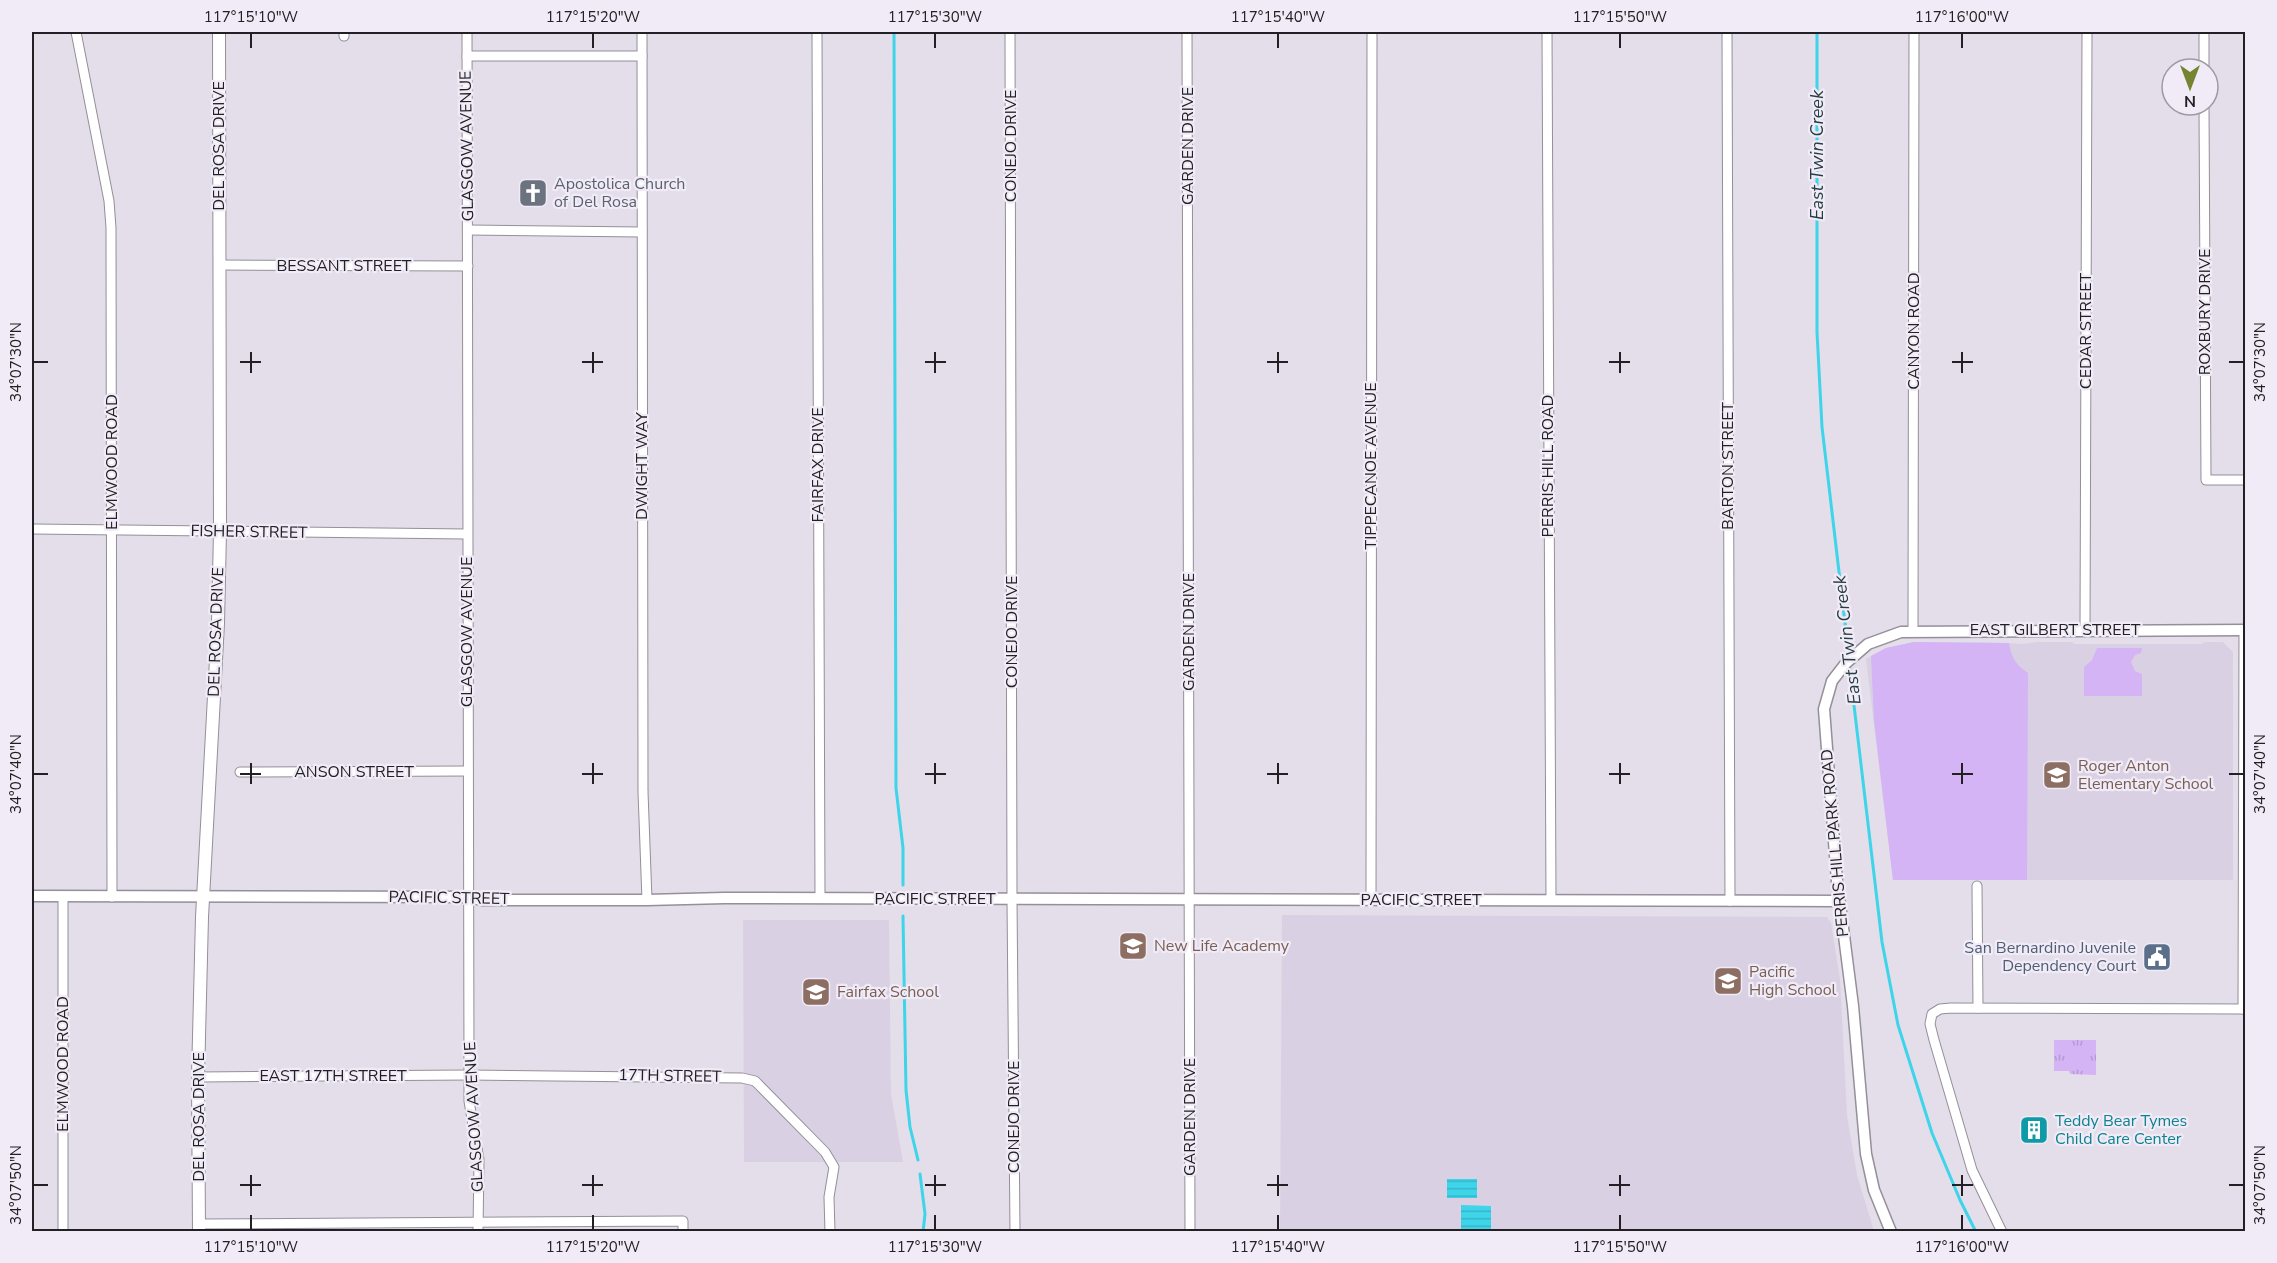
<svg xmlns="http://www.w3.org/2000/svg" width="2277" height="1263" viewBox="0 0 2277 1263" font-family="'Nunito Sans',sans-serif">
  <style>
    .built { fill: #d9d1e3 }
    .grass { fill: url(#grass-tufts) }
    .pitch { fill: #d4b4f5 }
    .water { fill: url(#water-rules) }
    .lines { fill: none; stroke-linecap: round; stroke-linejoin: round }
    .stream { stroke: #3ed4e9; stroke-width: 3 }
    .minor-casing { stroke: #948f99; stroke-width: 11 }
    .tertiary-casing { stroke: #948f99; stroke-width: 13 }
    .secondary-casing { stroke: #948f99; stroke-width: 14 }
    .minor { stroke: #fff; stroke-width: 9 }
    .tertiary { stroke: #fff; stroke-width: 10 }
    .secondary { stroke: #fff; stroke-width: 12 }
    .ticks { fill: none; stroke: #222024; stroke-width: 2 }
    .labels { text-anchor: middle; dominant-baseline: central; stroke-width: 4.5; stroke-linejoin: round; paint-order: stroke }
    .street-label { font-size: 16px; fill: #222024; stroke: #f0ebf6 }
    .worship-label { font-size: 16px; fill: #5b616d; stroke: #f0ebf6; text-anchor: start }
    .education-label { font-size: 16px; fill: #785e54; stroke: #f0ebf6; text-anchor: start }
    .service-label { font-size: 16px; fill: #4e5e75; stroke: #f0ebf6; text-anchor: end }
    .culture-label { font-size: 16px; fill: #0d838f; stroke: #f0ebf6; text-anchor: start }
    .water-label { font-size: 18px; font-style: italic; fill: #253e42; stroke: #f0ebf6 }
    .neatline { fill: none; stroke: #222024; stroke-width: 2 }
    .ticks-label { font-size: 15px; text-anchor: middle; fill: #222024 }
  </style>
  <defs>
    <pattern id="grass-tufts" width="24" height="20" patternUnits="userSpaceOnUse" patternTransform="scale(1.5)"><rect width="24" height="20" fill="#d4b4f5"/><path d="M3 7l-1-3M5 7V3M7 7l1-3M15 17l-1-3M17 17v-4M19 17l1-3" fill="none" stroke="#b69ad2"/></pattern>
    <pattern id="water-rules" width="6" height="5" patternUnits="userSpaceOnUse" patternTransform="scale(1.5)"><rect width="6" height="5" fill="#3ed4e9"/><path d="M0 2.5h6" fill="none" stroke="#36b6c8"/></pattern>
  </defs>
  <rect width="100%" height="100%" fill="#e3dee9"/>
  <g class="built">
    <path d="M1914,642L2009,643L2022,644L2037,642H2072L2075,644H2202L2205,642H2223L2233,652V880H1893L1866,659L1886,648Z"/>
    <path d="M1282,915L1827,917L1831,923L1840,979L1847,1116L1857,1175L1874,1231L1280,1232Z"/>
    <path d="M743,920H889L891,1094L903,1162H744Z"/>
  </g>
  <path class="grass" d="M2054,1040H2096V1075L2070,1074L2069,1071H2054Z"/>
  <g class="pitch">
    <path d="M1914,642L2009,643C2011,657 2016,665 2028,673L2027,880H1893L1874,721L1871,656L1886,648Z"/>
    <path d="M2097,648H2142L2141,653L2135,655L2131,662L2135,671L2142,674V696H2084V667L2092,660Z"/>
  </g>
  <g class="water">
    <rect x="1447" y="1179" width="30" height="19"/>
    <path d="M1461,1205L1491,1206V1230L1461,1231Z"/>
  </g>
  <g class="lines">
    <g class="stream">
      <path d="M894,32L896,788L903,848V885"/>
      <path d="M1817,32V332L1822,427L1849,657"/>
      <path d="M1849,663L1882,942L1898,1025L1932,1133L1960,1200L1976,1232"/>
      <path d="M903,916L906,1090L910,1127L918,1160"/>
      <path d="M920,1174L925,1214L923,1232"/>
    </g>
    <g class="minor-casing">
      <g id="minor">
        <path d="M76,32L109,201L111,228L112,897"/>
        <path d="M467,32L469,1075V1101L479,1160L478,1232"/>
        <path d="M642,32L643,792L647,900"/>
        <path d="M817,32L820,898"/>
        <path d="M1010,32L1012,899L1015,1232"/>
        <path d="M1187,32L1190,1232"/>
        <path d="M1547,32L1551,900"/>
        <path d="M1727,32L1730,901"/>
        <path d="M2204,32V69"/>
        <path d="M344,36V32"/>
        <path d="M467,56H642"/>
        <path d="M2204,105L2206,480H2246"/>
        <path d="M468,230L642,232"/>
        <path d="M219,265L468,266"/>
        <path d="M32,529L467,534"/>
        <path d="M1913,631L1914,32"/>
        <path d="M2085,631L2087,32"/>
        <path d="M240,772L468,771"/>
        <path d="M1977,886L1978,1008"/>
        <path d="M63,897V1232"/>
        <path d="M1371,900L1372,32"/>
        <path d="M2243,1009L2244,630"/>
        <path d="M198,1077L469,1075L742,1078L755,1081L825,1152L834,1167L829,1197L830,1232"/>
        <path d="M199,1224L683,1221V1232"/>
        <path d="M2002,1232L1972,1170L1934,1040L1930,1024L1932,1014L1940,1009L1951,1008L2246,1009"/>
      </g>
    </g>
    <g class="tertiary-casing">
      <g id="tertiary">
        <path d="M32,896L468,897L482,900H647L724,898L1839,901"/>
        <path d="M1891,1232L1874,1190L1866,1154L1853,1006L1837,881L1824,709L1832,681L1846,663L1868,644L1901,632L2246,630"/>
      </g>
    </g>
    <g class="secondary-casing">
      <path id="secondary" d="M199,1232L198,1077L202,917L218,623L220,531L219,32"/>
    </g>
    <use href="#minor" class="minor"/>
    <use href="#tertiary" class="tertiary"/>
    <use href="#secondary" class="secondary"/>
  </g>
  <path class="ticks" d="M251,33V48M593,33V48M935,33V48M1278,33V48M1620,33V48M1962,33V48M251,352V373M593,352V373M935,352V373M1278,352V373M1620,352V373M1962,352V373M33,362H48M240,362H261M582,362H603M925,362H946M1267,362H1288M1609,362H1630M1952,362H1973M2229,362H2244M251,763V784M593,763V784M935,763V784M1278,763V784M1620,763V784M1962,763V784M33,774H48M240,774H261M582,774H603M925,774H946M1267,774H1288M1609,774H1630M1952,774H1973M2229,774H2244M251,1175V1196M593,1175V1196M935,1175V1196M1278,1175V1196M1620,1175V1196M1962,1175V1196M33,1185H48M240,1185H261M582,1185H603M925,1185H946M1267,1185H1288M1609,1185H1630M1952,1185H1973M2229,1185H2244M251,1215V1230M593,1215V1230M935,1215V1230M1278,1215V1230M1620,1215V1230M1962,1215V1230"/>
  <defs>
    <g id="church-square" transform="scale(1.5)"><rect x="-9" y="-9" width="18" height="18" rx="4" fill="#6b7280" stroke="#f0ebf6"/><path d="M-1.2-6h2.4v3.5h3.3v2.4h-3.3V6h-2.4V-.1h-3.3v-2.4h3.3Z" fill="#fff"/></g>
    <g id="school-square" transform="scale(1.5)"><rect x="-9" y="-9" width="18" height="18" rx="4" fill="#8d6e63" stroke="#f0ebf6"/><path d="M0-5L7-2L0 1L-7-2ZM-4 1L0 2.5L4 1V4Q0 6-4 4Z" fill="#fff"/></g>
    <g id="civic-square" transform="scale(1.5)"><rect x="-9" y="-9" width="18" height="18" rx="4" fill="#5c6f8a" stroke="#f0ebf6"/><path d="M-.6-6.5H3V-4.5H.6V-3L4-1V1h2V6H-6V1h2V-1L-.6-3ZM-1.2 2.5V6h2.4V2.5Z" fill="#fff"/></g>
    <g id="building-square" transform="scale(1.5)"><rect x="-9" y="-9" width="18" height="18" rx="4" fill="#0f9aa8" stroke="#f0ebf6"/><path d="M-4-6H4V6H1V3H-1V6H-4ZM-2.5-4.3h1.7v1.8h-1.7ZM.8-4.3h1.7v1.8H.8ZM-2.5-1h1.7V.8h-1.7ZM.8-1h1.7V.8H.8Z" fill="#fff"/></g>
  </defs>
  <g fill-rule="evenodd">
    <use href="#church-square" x="533" y="193"/>
    <use href="#school-square" x="2057" y="775"/>
    <use href="#school-square" x="1133" y="946"/>
    <use href="#civic-square" x="2157" y="957"/>
    <use href="#school-square" x="1728" y="981"/>
    <use href="#school-square" x="816" y="992"/>
    <use href="#building-square" x="2034" y="1130"/>
  </g>
  <g class="labels">
    <g class="street-label">
      <text transform="translate(219 146) rotate(-90)">DEL ROSA DRIVE</text>
      <text transform="translate(467 146) rotate(-91)">GLASGOW AVENUE</text>
      <text transform="translate(1011 146) rotate(-90)">CONEJO DRIVE</text>
      <text transform="translate(1188 146) rotate(-90)">GARDEN DRIVE</text>
      <text x="344" y="266">BESSANT STREET</text>
      <text transform="translate(2205 312) rotate(-90)">ROXBURY DRIVE</text>
      <text transform="translate(1914 331) rotate(-90)">CANYON ROAD</text>
      <text transform="translate(2086 331) rotate(-90)">CEDAR STREET</text>
      <text transform="translate(112 462) rotate(-90)">ELMWOOD ROAD</text>
      <text transform="translate(818 465) rotate(-90)">FAIRFAX DRIVE</text>
      <text transform="translate(642 466) rotate(-90)">DWIGHT WAY</text>
      <text transform="translate(1371 466) rotate(-90)">TIPPECANOE AVENUE</text>
      <text transform="translate(1548 466) rotate(-90)">PERRIS HILL ROAD</text>
      <text transform="translate(1728 466) rotate(-90)">BARTON STREET</text>
      <text transform="translate(249 532) rotate(1)">FISHER STREET</text>
      <text x="2055" y="630">EAST GILBERT STREET</text>
      <text transform="translate(216 632) rotate(-88)">DEL ROSA DRIVE</text>
      <text transform="translate(467 632) rotate(-90)">GLASGOW AVENUE</text>
      <text transform="translate(1012 632) rotate(-90)">CONEJO DRIVE</text>
      <text transform="translate(1189 632) rotate(-90)">GARDEN DRIVE</text>
      <text x="354" y="772">ANSON STREET</text>
      <text transform="translate(1835 843) rotate(-95)">PERRIS HILL PARK ROAD</text>
      <text transform="translate(449 898) rotate(1)">PACIFIC STREET</text>
      <text x="935" y="899">PACIFIC STREET</text>
      <text x="1421" y="900">PACIFIC STREET</text>
      <text transform="translate(63 1064) rotate(-90)">ELMWOOD ROAD</text>
      <text x="333" y="1076">EAST 17TH STREET</text>
      <text transform="translate(670 1076) rotate(1)">17TH STREET</text>
      <text transform="translate(199 1117) rotate(-90)">DEL ROSA DRIVE</text>
      <text transform="translate(474 1117) rotate(-93)">GLASGOW AVENUE</text>
      <text transform="translate(1014 1117) rotate(-90)">CONEJO DRIVE</text>
      <text transform="translate(1190 1117) rotate(-90)">GARDEN DRIVE</text>
    </g>
    <g class="worship-label">
      <text x="554" y="184">Apostolica Church<tspan x="554" dy="18">of Del Rosa</tspan></text>
    </g>
    <g class="education-label">
      <text x="2078" y="766">Roger Anton<tspan x="2078" dy="18">Elementary School</tspan></text>
      <text x="1154" y="946">New Life Academy</text>
      <text x="1749" y="972">Pacific<tspan x="1749" dy="18">High School</tspan></text>
      <text x="837" y="992">Fairfax School</text>
    </g>
    <g class="service-label">
      <text x="2136" y="948">San Bernardino Juvenile<tspan x="2136" dy="18">Dependency Court</tspan></text>
    </g>
    <g class="culture-label">
      <text x="2055" y="1121">Teddy Bear Tymes<tspan x="2055" dy="18">Child Care Center</tspan></text>
    </g>
    <g class="water-label">
      <text transform="translate(1817 155) rotate(-90)">East Twin Creek</text>
      <text transform="translate(1847 640) rotate(-97)">East Twin Creek</text>
    </g>
  </g>
  <rect width="2277" height="1263" fill="none" stroke="#f0ebf6" stroke-width="66"/>
  <g transform="translate(2190 87) rotate(180)"><circle r="28" fill="#f0ebf6" stroke="#9e9aa2" stroke-width="1.5"/>
  <path d="M0-4.5L10 22L0 15L-10 22Z" fill="#768331"/>
  <text y="-9" font-size="16" font-weight="bold" text-anchor="middle" fill="#222024">N</text>
  </g>
  <rect x="33" y="33" width="2211" height="1197" class="neatline"/>
  <g class="ticks-label">
    <text x="251" y="22">117°15'10"W</text>
    <text x="593" y="22">117°15'20"W</text>
    <text x="935" y="22">117°15'30"W</text>
    <text x="1278" y="22">117°15'40"W</text>
    <text x="1620" y="22">117°15'50"W</text>
    <text x="1962" y="22">117°16'00"W</text>
    <text transform="translate(2260 362) rotate(-90)" y="5">34°07'30"N</text>
    <text transform="translate(16 362) rotate(-90)" y="5">34°07'30"N</text>
    <text transform="translate(2260 774) rotate(-90)" y="5">34°07'40"N</text>
    <text transform="translate(16 774) rotate(-90)" y="5">34°07'40"N</text>
    <text transform="translate(2260 1185) rotate(-90)" y="5">34°07'50"N</text>
    <text transform="translate(16 1185) rotate(-90)" y="5">34°07'50"N</text>
    <text x="251" y="1252">117°15'10"W</text>
    <text x="593" y="1252">117°15'20"W</text>
    <text x="935" y="1252">117°15'30"W</text>
    <text x="1278" y="1252">117°15'40"W</text>
    <text x="1620" y="1252">117°15'50"W</text>
    <text x="1962" y="1252">117°16'00"W</text>
  </g>
</svg>
